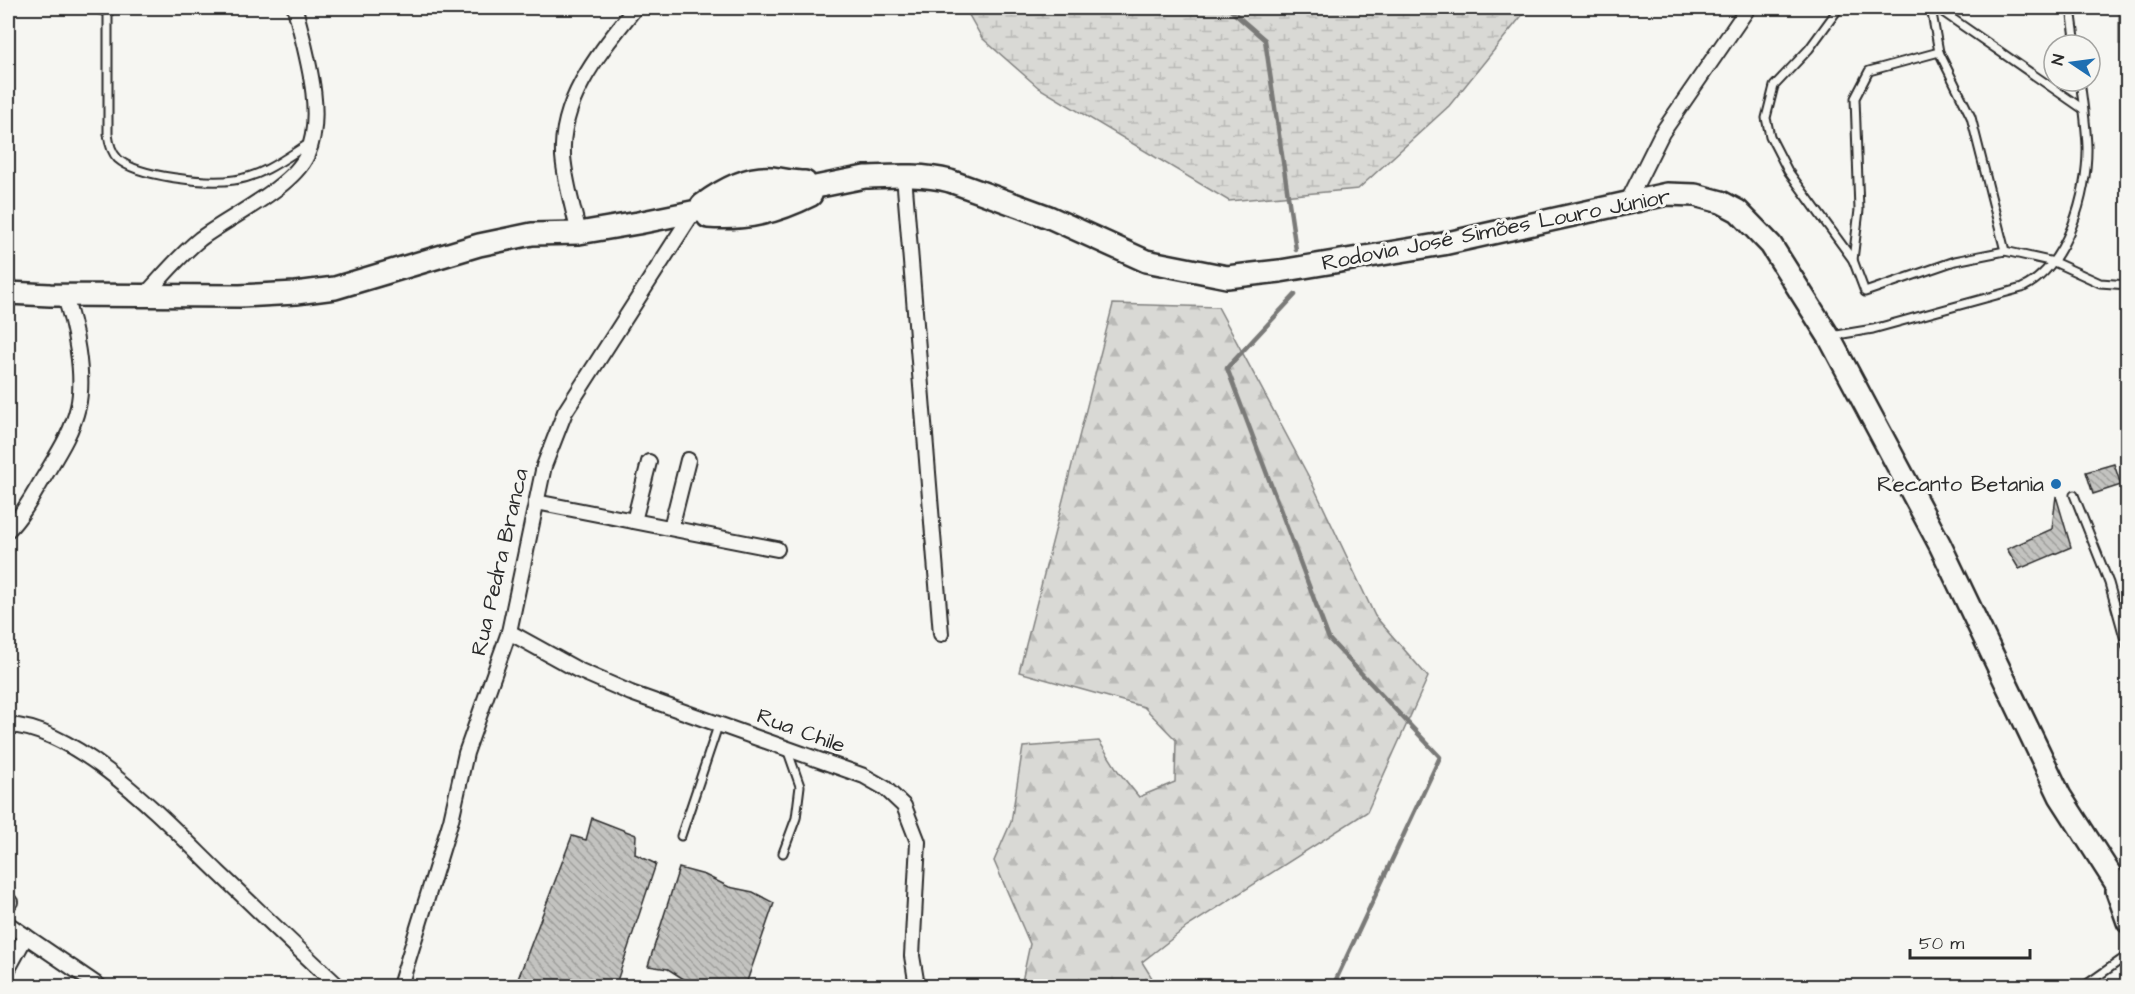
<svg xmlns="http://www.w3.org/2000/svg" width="2135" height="994" viewBox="0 0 2135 994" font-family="'Architects Daughter',sans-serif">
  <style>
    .grass { fill: #d9d9d5; stroke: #828280; stroke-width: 1.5 }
    .forest { fill: url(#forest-firs); stroke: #828280; stroke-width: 1.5 }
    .wetland { fill: url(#wetland-marsh); stroke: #828280; stroke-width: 1.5 }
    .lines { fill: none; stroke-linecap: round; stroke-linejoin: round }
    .stream { stroke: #7a7a78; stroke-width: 4.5 }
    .building { fill: url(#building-back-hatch); stroke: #2b2b2b; stroke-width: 1.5 }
    .service-casing { stroke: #2b2b2b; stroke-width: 11 }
    .minor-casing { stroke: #2b2b2b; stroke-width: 18 }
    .primary-casing { stroke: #2b2b2b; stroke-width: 26 }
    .service { stroke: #f6f6f2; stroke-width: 7 }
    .minor { stroke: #f6f6f2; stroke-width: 14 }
    .primary { stroke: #f6f6f2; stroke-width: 21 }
    .poi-dot { fill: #1f6fb2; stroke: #f6f6f2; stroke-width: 2 }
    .labels { text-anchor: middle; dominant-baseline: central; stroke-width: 6; stroke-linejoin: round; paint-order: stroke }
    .street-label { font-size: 22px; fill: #2b2b2b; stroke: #f6f6f2 }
    .poi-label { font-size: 22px; fill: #2b2b2b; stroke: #f6f6f2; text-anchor: end }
  </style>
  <defs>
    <pattern id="forest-firs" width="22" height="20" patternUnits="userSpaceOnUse" patternTransform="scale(1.5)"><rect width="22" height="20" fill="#d9d9d5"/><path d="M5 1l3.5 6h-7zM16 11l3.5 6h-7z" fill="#babab7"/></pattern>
    <pattern id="wetland-marsh" width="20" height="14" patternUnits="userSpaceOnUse" patternTransform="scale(1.5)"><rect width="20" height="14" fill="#d9d9d5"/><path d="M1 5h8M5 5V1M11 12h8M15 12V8" fill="none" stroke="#babab7"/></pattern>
    <pattern id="building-back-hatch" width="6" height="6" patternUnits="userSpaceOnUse" patternTransform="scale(1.5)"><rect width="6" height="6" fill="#c3c3c0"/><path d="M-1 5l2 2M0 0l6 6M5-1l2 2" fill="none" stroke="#9f9f9c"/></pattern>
  </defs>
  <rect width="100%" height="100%" fill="#f6f6f2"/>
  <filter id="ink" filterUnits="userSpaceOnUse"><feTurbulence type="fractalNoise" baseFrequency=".0167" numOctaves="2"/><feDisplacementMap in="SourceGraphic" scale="12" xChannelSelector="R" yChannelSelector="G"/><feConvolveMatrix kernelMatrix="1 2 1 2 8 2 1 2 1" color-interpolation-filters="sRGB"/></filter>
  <g filter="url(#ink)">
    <rect class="grass" x="2119" y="8" width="8" height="36"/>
    <path class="forest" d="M1113,304L1218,307L1310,479L1375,616L1428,677L1367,812L1187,927L1142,962L1157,986H1021L1030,944L994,861L1011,822L1023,747L1099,741L1118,771L1139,797L1175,782L1176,740L1144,707L1019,672Z"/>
    <path class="wetland" d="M965,8H1528L1449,106L1358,189L1229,201L1039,88L982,38Z"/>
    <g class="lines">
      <g class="stream">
        <path d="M1228,8L1265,40L1296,250"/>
        <path d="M1295,295L1227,368L1329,639L1440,757L1333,986"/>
      </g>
    </g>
    <g class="building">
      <path d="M2114,464L2121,485L2093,494L2086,472Z"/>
      <path d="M2056,496L2071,547L2019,569L2007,549L2052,529Z"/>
      <path d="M592,818L636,835L635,854L656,864L615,987H515L572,836L586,840Z"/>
      <path d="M679,868L705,875L729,887L753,892L774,903L745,987H708L690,983L668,969L648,966Z"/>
    </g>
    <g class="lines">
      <g class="service-casing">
        <g id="service">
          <path d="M91,8L108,12"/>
          <path d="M108,8V134C109,143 111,152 118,159C138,177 208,184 234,180C261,177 286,158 308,144"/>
          <path d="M1839,8L1809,49L1774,86L1766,118L1770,136L1788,171L1853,260L1865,292L1955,261L2005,251L2054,262L2100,283L2128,285"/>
          <path d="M1931,8L1939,52L1971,117L2005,251"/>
          <path d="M1937,8L2083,109"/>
          <path d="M2071,8L2076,45"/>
          <path d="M1853,260L1859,210L1855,98L1869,71L1939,52"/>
          <path d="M1831,336L1873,329L2022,288C2067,267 2088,193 2087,146C2086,124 2083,102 2080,81"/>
          <path d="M2074,495L2109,583L2128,651"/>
          <path d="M681,836L719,723"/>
          <path d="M783,853L796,818L800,786L787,749"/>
          <path d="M2084,986L2128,955"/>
        </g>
      </g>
      <g class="minor-casing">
        <g id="minor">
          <path d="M904,175L941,634"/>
          <path d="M1628,201L1662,133L1748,8"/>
          <path d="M579,233C573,208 565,182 563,156C560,98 601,51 635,8"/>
          <path d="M146,294C163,276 180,255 200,239C229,217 292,188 307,155C326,113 305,50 295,8"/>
          <path d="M536,502L777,549"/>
          <path d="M634,521L649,462"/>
          <path d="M671,528L688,460"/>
          <path d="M8,530C23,515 33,495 44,477C57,455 72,433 78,407C85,375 75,325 64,295"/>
          <path d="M509,632L578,670L631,693L864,776L885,788L904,806L918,842L912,956L917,986"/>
          <path d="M8,725C80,728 168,824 219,873C259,911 298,949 338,986"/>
          <path d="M8,900L10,902"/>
          <path d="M8,924L99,986"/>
          <path d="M8,969L26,936"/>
          <path d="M400,986L451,820L466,753L509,632L544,466L565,412L694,211"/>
        </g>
      </g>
      <g class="primary-casing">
        <g id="primary">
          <path d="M702,205C721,191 746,176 771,178C782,179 793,182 805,182"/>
          <path d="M708,217C746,220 777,212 811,195"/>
          <path d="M8,293L50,295L240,296L296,293L335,288L479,245L532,234L579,233L638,223L865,177C894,176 922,174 950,181L1049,217L1146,261L1227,277L1280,271L1443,244L1667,194L1695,195L1721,202L1738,211L1771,245L1829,337L1940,545L2060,796L2128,902"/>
          <path d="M2117,891L2128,922"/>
        </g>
      </g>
      <use href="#service" class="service"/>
      <use href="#minor" class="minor"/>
      <use href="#primary" class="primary"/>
    </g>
  </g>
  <circle class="poi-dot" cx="2056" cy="484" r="6"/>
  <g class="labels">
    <g class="street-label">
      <text transform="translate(1496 230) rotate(-11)">Rodovia José Simões Louro Júnior</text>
      <text transform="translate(500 562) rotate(-77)">Rua Pedra Branca</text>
      <text transform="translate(801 731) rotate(20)">Rua Chile</text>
    </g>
    <g class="poi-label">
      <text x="2044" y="484">Recanto Betania</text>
    </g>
  </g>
  <rect width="2135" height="994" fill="none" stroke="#f6f6f2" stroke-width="30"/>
  <rect x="15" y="15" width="2105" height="964" fill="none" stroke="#2b2b2b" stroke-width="2" filter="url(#ink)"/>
  <g transform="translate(2072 63) rotate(283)"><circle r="28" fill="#f6f6f2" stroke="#a5a5a2" stroke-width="1.5"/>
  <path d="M0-4.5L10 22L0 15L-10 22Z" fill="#1f6fb2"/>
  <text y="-9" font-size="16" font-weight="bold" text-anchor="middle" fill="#2b2b2b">N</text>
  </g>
  <path d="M1910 949v9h120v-9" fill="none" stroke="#2b2b2b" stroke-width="3"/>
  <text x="1919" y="949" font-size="18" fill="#2b2b2b" stroke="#f6f6f2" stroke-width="4.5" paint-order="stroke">50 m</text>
</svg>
